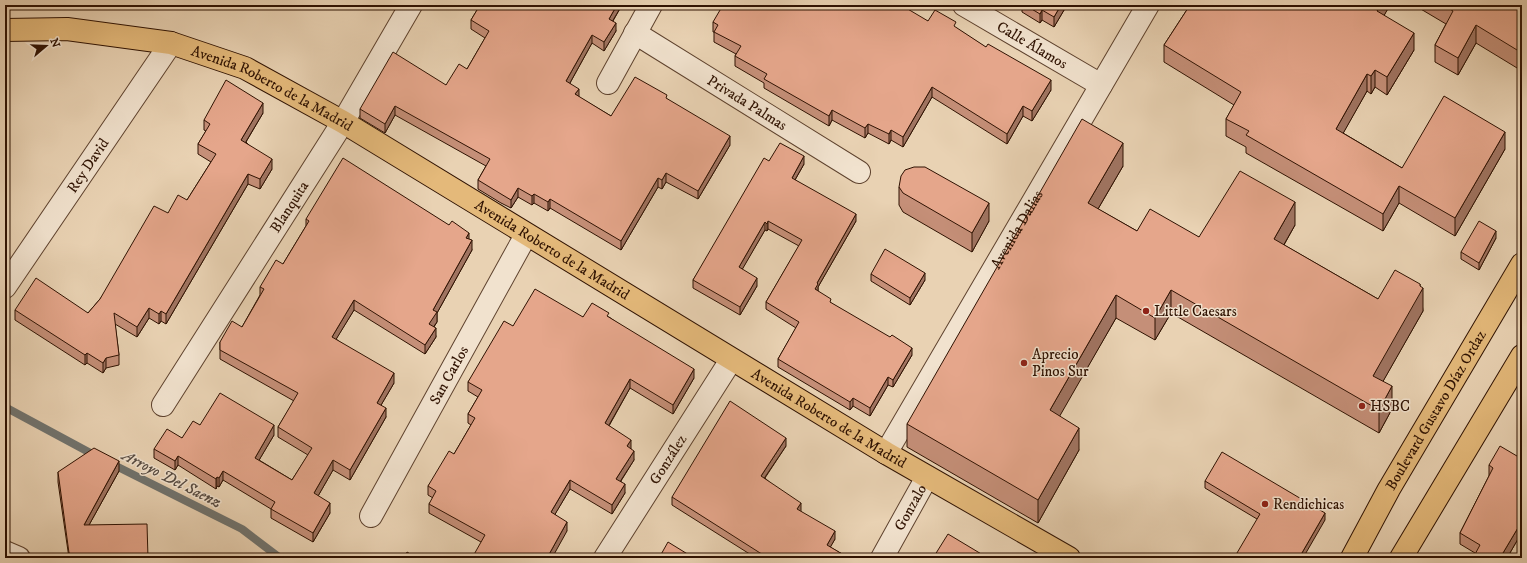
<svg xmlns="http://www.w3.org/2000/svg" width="1527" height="563" viewBox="0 0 1527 563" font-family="'IM FELL DW Pica',serif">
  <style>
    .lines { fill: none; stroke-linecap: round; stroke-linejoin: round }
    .stream { stroke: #71746f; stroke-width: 8 }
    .minor-casing { stroke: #5e422e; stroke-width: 24 }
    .primary-casing { stroke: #2f1202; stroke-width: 24 }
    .minor { stroke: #f1e2ce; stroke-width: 22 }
    .primary { stroke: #e4b97a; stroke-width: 22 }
    .wall { fill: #c58f78; stroke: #2f1202 }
    .shaded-wall { fill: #a07461; stroke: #2f1202 }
    .building { fill: #e5a68b; stroke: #2f1202 }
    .poi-dot { fill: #8f2418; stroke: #f1e2ce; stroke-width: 1.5 }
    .labels { text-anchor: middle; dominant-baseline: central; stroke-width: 3; stroke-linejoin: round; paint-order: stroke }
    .street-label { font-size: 15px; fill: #2f1202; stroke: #f1e2ce }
    .poi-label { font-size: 15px; fill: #2f1202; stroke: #f1e2ce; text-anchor: start }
    .water-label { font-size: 16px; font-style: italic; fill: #564b42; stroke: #f1e2ce }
  </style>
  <rect width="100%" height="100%" fill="#e9d2b3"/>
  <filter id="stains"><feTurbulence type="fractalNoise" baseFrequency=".005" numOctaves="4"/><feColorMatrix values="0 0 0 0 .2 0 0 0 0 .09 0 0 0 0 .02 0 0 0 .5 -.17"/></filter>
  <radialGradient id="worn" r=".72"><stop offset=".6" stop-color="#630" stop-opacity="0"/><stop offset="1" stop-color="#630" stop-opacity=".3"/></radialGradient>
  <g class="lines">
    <g class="stream">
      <path d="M5,407L96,456"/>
      <path d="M110,463L242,529L280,558"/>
    </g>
    <g class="minor-casing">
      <g id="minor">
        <path id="s1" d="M964,5L1101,85"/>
        <path id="s2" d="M635,33L859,172"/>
        <path d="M608,83L651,5"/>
        <path id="s3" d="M5,287L171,43"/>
        <path id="s4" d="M163,405L343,122L411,5"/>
        <path id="s5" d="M886,453L1148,5"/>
        <path id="s6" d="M371,516L526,235"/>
        <path d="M5,552L19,558"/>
        <path id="s7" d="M605,558L731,360"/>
        <path id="s8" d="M882,558L927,477"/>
      </g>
    </g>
    <g class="primary-casing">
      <g id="primary">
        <path id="s9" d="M5,30L67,29L171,43L245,68L343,122L886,453L1069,558"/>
        <path id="s10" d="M1352,558L1389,489L1522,264"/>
        <path d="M1401,558L1522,356"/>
      </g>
    </g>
    <use href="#minor" class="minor"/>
    <use href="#primary" class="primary"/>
  </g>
  <g class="wall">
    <path d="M480,5H622L613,21L616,31L604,51L592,43L570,83L579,97L611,116L667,99L730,145L698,199L666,182L662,189L658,187L621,250L550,208L548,211L534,203L532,205L518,197L511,208L501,203L478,189V180L486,166L395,115L385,133L360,118V109L446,85L467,69L485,38L471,29V20Z"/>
    <path d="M1018,5H1067L1054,27L1042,20L1040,23L1022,12V7Z"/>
    <path d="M1190,5H1390L1384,15L1414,50L1387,95L1375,87L1371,94L1367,91L1343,133L1402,168L1505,149L1455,236L1399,203L1383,231L1246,153V147L1226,136V119L1234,105L1164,62V45Z"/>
    <path d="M1414,5H1522V71L1476,43L1458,75L1435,62V45L1446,24Z"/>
    <path d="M928,21L956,28L1051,90L1032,121L1023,116L1007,144L932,97L903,147L891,140L889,144L868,133L865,138L832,120L829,126L764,88V83L735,66V56L736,54L714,42V32H713V22Z"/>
    <path d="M263,113L246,142L272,169L260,189L248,184L166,324L161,321L159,324L149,318L137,337L115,324L119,355V365L106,368L103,373L87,363L85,365L15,320V310L88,313L100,299L168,213L187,200L211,162L198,154V144L206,131L204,130V120Z"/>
    <path d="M769,161L804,164L795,180L856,221L818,287V291L831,303L912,355L893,387L888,385L870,416L853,406L850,410L778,367V359L796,328L766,309V302L799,246L768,229L767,231L765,230L742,269L757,286L740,315L693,288V280Z"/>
    <path d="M1123,166L1098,209L1137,231L1199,237L1295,225L1284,245L1378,299L1420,286L1423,311L1383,381L1392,409L1379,433L1171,313L1155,340L1116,318L1059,416L1079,450L1038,523L907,447V424Z"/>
    <path d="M899,187L989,221L972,252L903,212L899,205Z"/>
    <path d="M306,219L469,239L472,250L437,313V322L434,327L436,337L425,354L354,310L336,339L394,383L381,405L386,417L350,480L333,470L318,496L330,513L313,542L271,518V509L223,480L219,487L217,486L216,489L178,465L175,470L154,458V449L182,438L200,425L274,435L259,460L292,480L308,455L278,437V427L294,401L220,359V342L242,327L260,295V287L283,264L306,226Z"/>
    <path d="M1496,238L1479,270L1461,259V252Z"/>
    <path d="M871,274L925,280L910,305L871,281Z"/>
    <path d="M583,317H609L694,378L673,414L630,388L609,426L631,449L634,460L621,481L625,493L612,514L570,489L555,514L567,531L481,542L429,513V504L433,498L428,495V486L454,454L471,425L468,423V414L478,397L468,391V382L513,326Z"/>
    <path d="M786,446L765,478L800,511L835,539L830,547L849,558H756L672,505V497Z"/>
    <path d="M1522,459V532L1507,558H1473L1475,553L1460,544V533L1489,476V465Z"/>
    <path d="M119,471L89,525L148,558H69L58,482V472Z"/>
    <path d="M1205,481L1325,520L1257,519L1205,488Z"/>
  </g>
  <g class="shaded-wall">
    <path d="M617,5H622L609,27V19Z"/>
    <path d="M1061,5H1067L1054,27V17Z"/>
    <path d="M1380,5H1390L1377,28V11Z"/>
    <path d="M1042,10V20L1040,23V14Z"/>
    <path d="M616,23V31L604,51V42Z"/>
    <path d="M1476,25V43L1458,75V58Z"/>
    <path d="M1414,33V50L1387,95V77Z"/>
    <path d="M592,35V43L566,90V81Z"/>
    <path d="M1375,70V87L1371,94V76Z"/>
    <path d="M1367,74V91L1336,146V129Z"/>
    <path d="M1051,80V90L1032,121V111Z"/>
    <path d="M932,87V97L903,147V137Z"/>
    <path d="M579,89V97L575,94Z"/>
    <path d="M263,103V113L241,150V140Z"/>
    <path d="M395,106V115L385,133V124Z"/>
    <path d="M1023,106V116L1007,144V134Z"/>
    <path d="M832,110V120L829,126V116Z"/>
    <path d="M868,124V133L865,138V128Z"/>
    <path d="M891,130V140L889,144V134Z"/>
    <path d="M1505,132V149L1455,236V218Z"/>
    <path d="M730,136V145L698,199V191Z"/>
    <path d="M1123,143V166L1088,226V203Z"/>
    <path d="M804,156V164L792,185V178Z"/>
    <path d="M272,159V169L260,189V179Z"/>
    <path d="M666,173V182L662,189V180Z"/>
    <path d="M248,174V184L166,324V314Z"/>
    <path d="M658,178V187L621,250V241Z"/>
    <path d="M1399,186V203L1383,231V214Z"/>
    <path d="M518,188V197L511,208V200Z"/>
    <path d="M534,194V203L532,205V196Z"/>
    <path d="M550,199V208L548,211V202Z"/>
    <path d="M1295,202V225L1274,262V239Z"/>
    <path d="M989,203V221L972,252V233Z"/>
    <path d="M856,214V221L818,287V291L815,289L817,283Z"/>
    <path d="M768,221V229L767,231V224Z"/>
    <path d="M765,222V230L739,275V267Z"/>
    <path d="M1496,231V238L1479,270V263Z"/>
    <path d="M469,233V242L466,238Z"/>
    <path d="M472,240V250L437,313V322L429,333V324L433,310Z"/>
    <path d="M925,273V280L910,305V298Z"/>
    <path d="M757,278V286L740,315V307Z"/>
    <path d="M1420,284V293L1423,288V311L1373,399V376Z"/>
    <path d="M1171,290V313L1155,340V318Z"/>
    <path d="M1116,295V318L1050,433V410Z"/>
    <path d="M354,300V310L332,346V337Z"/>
    <path d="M149,308V318L137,337V327Z"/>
    <path d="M161,311V321L159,324V314Z"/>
    <path d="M436,328V337L425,354V345Z"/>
    <path d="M912,348V355L893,387V380Z"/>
    <path d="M87,353V363L85,365V355Z"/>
    <path d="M106,358V368L103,373V363Z"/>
    <path d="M694,369V378L673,414V405Z"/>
    <path d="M394,373V383L377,412V403Z"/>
    <path d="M888,377V385L870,416V408Z"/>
    <path d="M630,379V388L605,432V423Z"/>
    <path d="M1392,386V409L1379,433V410Z"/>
    <path d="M853,398V406L850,410V402Z"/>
    <path d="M386,408V417L350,480V470Z"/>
    <path d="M274,425V435L255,467V458Z"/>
    <path d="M1079,428V450L1038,523V500Z"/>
    <path d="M786,438V446L761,483V476Z"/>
    <path d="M631,440V449L627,455V446Z"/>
    <path d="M634,451V460L616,488V479Z"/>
    <path d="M178,456V465L175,470V461Z"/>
    <path d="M333,460V470L314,503V493Z"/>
    <path d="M119,461V471L84,534V525Z"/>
    <path d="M223,471V480L219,487V478Z"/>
    <path d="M217,477V486L216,489V479Z"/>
    <path d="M570,480V489L551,521V512Z"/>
    <path d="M625,484V493L612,514V505Z"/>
    <path d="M330,503V513L313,542V533Z"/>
    <path d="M801,503V511L797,517V509Z"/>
    <path d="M1325,513V520L1303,558H1299Z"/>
    <path d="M1522,521V532L1507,558H1500Z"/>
    <path d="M567,522V531L552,558H547Z"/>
    <path d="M835,531V539L827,553V545Z"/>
  </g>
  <g class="building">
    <path d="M480,5H617L609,19L616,23L604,42L592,35L566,81L579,89L575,94L611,116L635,77L667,95L666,98L730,136L698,191L666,173L662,180L658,178L621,241L550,199L548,202L534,194L532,196L518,188L511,200L501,194L478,180L490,159L395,106L385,124L360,109L393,52L446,85L459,64L467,69L489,31L471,20Z"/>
    <path d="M723,5H901L928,21L935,10L956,22L954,26L986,47L988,44L1051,80L1032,111L1023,106L1007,134L932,87L903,137L891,130L889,134L868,124L865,128L832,110L829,116L764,79L767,74L735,56L741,46L714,32L718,25L713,22Z"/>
    <path d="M1025,5H1061L1054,17L1042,10L1040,14Z"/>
    <path d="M1190,5H1380L1377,11L1414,33L1387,77L1375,70L1371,76L1367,74L1336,129L1402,168L1444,96L1505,132L1455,218L1399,186L1383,214L1246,135L1249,131L1226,119L1241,92L1164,45Z"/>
    <path d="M1443,5H1522V53L1476,25L1458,58L1435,45L1453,11Z"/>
    <path d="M226,80L263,103L241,140L272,159L260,179L248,174L166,314L161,311L159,314L149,308L137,327L114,313L119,355L106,358L103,363L87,353L85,355L15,310L36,278L88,313L100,299L154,206L168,213L178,195L187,200L216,154L198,144L210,124L204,120Z"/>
    <path d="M1082,119L1123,143L1088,203L1137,231L1150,209L1199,237L1240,171L1295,202L1274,239L1378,299L1395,270L1420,284V286L1423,288L1373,376L1392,386L1379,410L1171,290L1155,318L1116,295L1050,410L1079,428L1038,500L907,424Z"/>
    <path d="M780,143L804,156L792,178L856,214L817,283L818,284L815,289L831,299L830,302L890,337L892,335L912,348L893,380L888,377L870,408L853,398L850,402L778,359L799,322L766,302L802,240L768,221L767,224L765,222L739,267L757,278L740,307L693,280L764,158L769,161Z"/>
    <path d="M343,158L449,225L452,221L469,233L466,238L472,240L433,310L437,312L429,324L436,328L425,345L354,300L332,337L394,373L377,403L386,408L350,470L333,460L314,493L330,503L313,533L271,509L275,502L223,471L219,478L217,477L216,479L178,456L175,461L154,449L167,429L182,438L193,421L200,425L220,393L274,425L255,458L292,480L312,448L278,427L298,393L220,350V342L232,321L242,327L264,289L260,287L276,260L283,264L309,221L306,219Z"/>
    <path d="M914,167H925L989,203L972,233L903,193L899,187L901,176L905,170Z"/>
    <path d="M1479,221L1496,231L1479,263L1461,252Z"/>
    <path d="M885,249L925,273L910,298L871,274Z"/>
    <path d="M535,289L583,317L592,303L609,313L607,316L694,369L673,405L630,379L605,423L631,440L627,446L634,451L616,479L625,484L612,505L570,480L551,512L567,522L547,558H472L485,535L429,504L436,491L428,486L449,451L454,454L475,418L468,414L482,390L468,382L504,321L513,326Z"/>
    <path d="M730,401L786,438L761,476L801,503L797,509L835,531L827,545L849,558H768L672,497Z"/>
    <path d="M1500,446L1522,459V521L1500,558H1473L1480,545L1460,533L1493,468L1489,465Z"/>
    <path d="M94,448L119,461L84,525L147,524L148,558H80L69,553L58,472Z"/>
    <path d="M1222,452L1325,513L1299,558H1234L1260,514L1205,481Z"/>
    <path d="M948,534L988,558H933Z"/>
    <path d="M668,542L694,558H659Z"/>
    <path d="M407,552L417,558H404Z"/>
  </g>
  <g class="poi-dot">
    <circle cx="1146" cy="311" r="4"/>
    <circle cx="1024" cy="363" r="4"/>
    <circle cx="1362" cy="406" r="4"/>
    <circle cx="1265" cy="504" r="4"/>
  </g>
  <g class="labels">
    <g class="street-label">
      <text stroke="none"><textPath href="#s1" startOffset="79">Calle Álamos</textPath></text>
      <text stroke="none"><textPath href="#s9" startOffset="278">Avenida Roberto de la Madrid</textPath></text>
      <text stroke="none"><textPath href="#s2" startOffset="132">Privada Palmas</textPath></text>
      <text stroke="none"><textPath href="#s3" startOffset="147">Rey David</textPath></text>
      <text stroke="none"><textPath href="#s4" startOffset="235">Blanquita</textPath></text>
      <text stroke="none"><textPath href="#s5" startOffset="259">Avenida Dalias</textPath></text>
      <text stroke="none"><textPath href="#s9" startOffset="602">Avenida Roberto de la Madrid</textPath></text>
      <text stroke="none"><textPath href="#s6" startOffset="161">San Carlos</textPath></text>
      <text stroke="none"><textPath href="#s10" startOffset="170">Boulevard Gustavo Díaz Ordaz</textPath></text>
      <text stroke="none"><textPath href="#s9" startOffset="926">Avenida Roberto de la Madrid</textPath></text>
      <text stroke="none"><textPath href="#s7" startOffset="117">González</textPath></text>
      <text stroke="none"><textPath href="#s8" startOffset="58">Gonzalo</textPath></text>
    </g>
    <g class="poi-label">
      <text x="1154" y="311">Little Caesars</text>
      <text x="1032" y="354">Aprecio<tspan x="1032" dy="17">Pinos Sur</tspan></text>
      <text x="1370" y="406">HSBC</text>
      <text x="1273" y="504">Rendichicas</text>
    </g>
    <g class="water-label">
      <text transform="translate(172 479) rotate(27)">Arroyo Del Saenz</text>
    </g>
  </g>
  <rect width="1527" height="563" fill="none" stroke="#e9d2b3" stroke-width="20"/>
  <rect x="6" y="6" width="1515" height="551" fill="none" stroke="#2f1202" stroke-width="2"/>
  <rect x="10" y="10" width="1507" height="543" fill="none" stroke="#2f1202"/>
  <g transform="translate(46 46) rotate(71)" stroke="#f1e2ce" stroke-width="3" paint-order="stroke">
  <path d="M0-3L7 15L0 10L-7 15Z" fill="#2f1202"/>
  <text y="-6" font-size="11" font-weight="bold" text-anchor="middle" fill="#2f1202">N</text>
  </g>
  <rect width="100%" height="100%" filter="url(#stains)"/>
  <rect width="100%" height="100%" fill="url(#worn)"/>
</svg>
